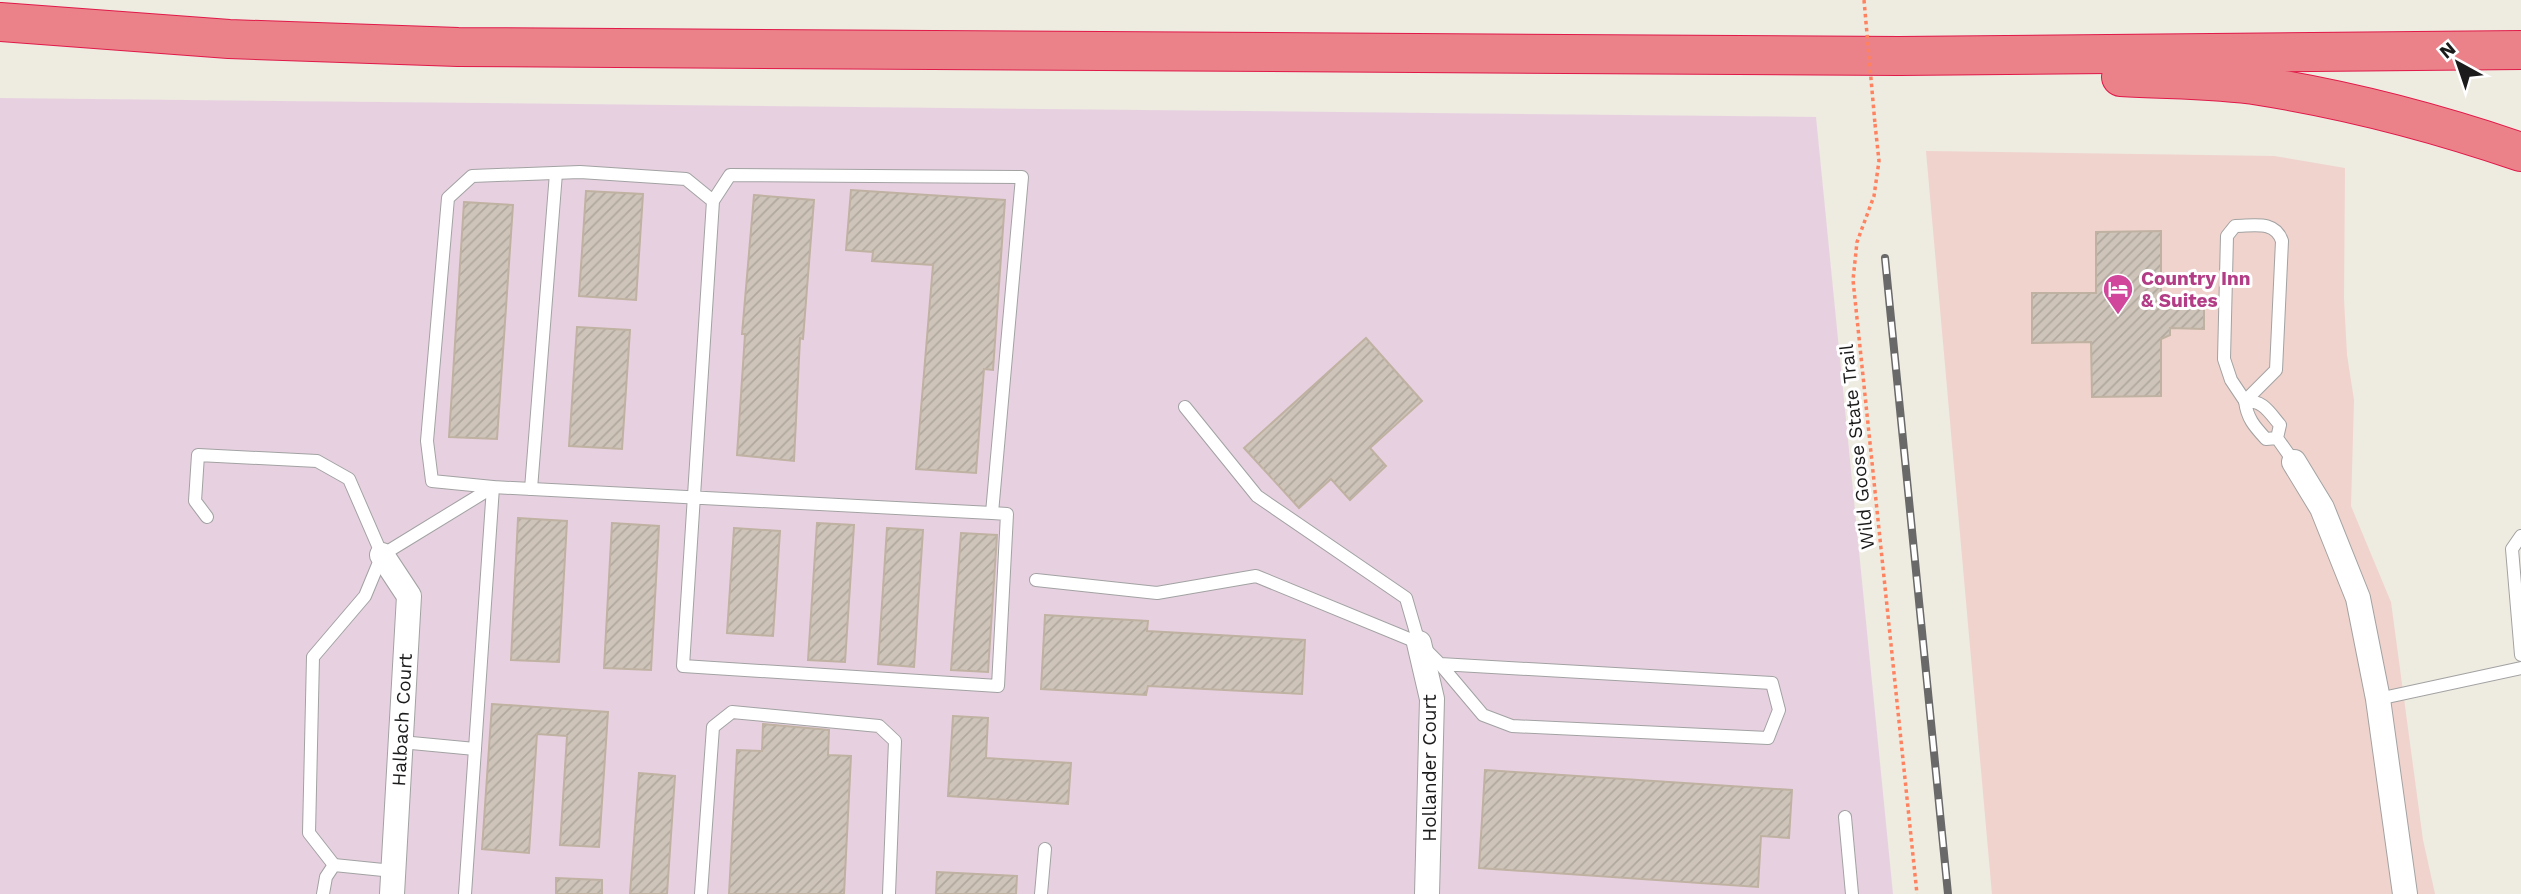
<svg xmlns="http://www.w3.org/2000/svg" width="2521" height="894" viewBox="0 0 2521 894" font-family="'Work Sans',sans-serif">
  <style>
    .commercial { fill: #f0d3cd }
    .industrial { fill: #e7d1e1 }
    .building { fill: url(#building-hatch); stroke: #c0b2a2; stroke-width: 2 }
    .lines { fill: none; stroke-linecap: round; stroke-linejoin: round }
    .lane-casing { stroke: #a2a2a2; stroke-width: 14 }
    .street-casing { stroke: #a2a2a2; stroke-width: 26 }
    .highway-casing { stroke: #e01948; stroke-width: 40 }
    .path { stroke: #ff8260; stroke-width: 3.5; stroke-dasharray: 3.5 3.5; stroke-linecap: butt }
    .lane { stroke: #fff; stroke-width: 12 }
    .street { stroke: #fff; stroke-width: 24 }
    .highway { stroke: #eb828a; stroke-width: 38 }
    .rail-casing { stroke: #696969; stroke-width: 8 }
    .rail { stroke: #fff; stroke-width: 5; stroke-dasharray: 16; stroke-linecap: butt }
    .path-bridge { stroke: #ff8260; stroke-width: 3.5; stroke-dasharray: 3.5 3.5; stroke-linecap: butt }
    .labels { text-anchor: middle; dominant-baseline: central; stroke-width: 6; stroke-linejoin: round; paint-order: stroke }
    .hotel-label { font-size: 19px; font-weight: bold; fill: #b23c85; stroke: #fff; text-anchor: start }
    .street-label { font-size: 19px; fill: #1b1b1b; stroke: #fff }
  </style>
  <defs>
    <pattern id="building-hatch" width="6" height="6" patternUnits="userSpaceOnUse" patternTransform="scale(1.75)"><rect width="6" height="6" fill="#cec4b9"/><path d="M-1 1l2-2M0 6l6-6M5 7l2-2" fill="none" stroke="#b0a89e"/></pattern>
  </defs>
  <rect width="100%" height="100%" fill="#eeebe0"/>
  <path class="commercial" d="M1926,151L2274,156L2345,168L2344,299L2347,355L2354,400L2351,506L2391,602L2423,840L2435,894H1992Z"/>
  <path class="industrial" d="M0,98L1816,117L1893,894H0Z"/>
  <g class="building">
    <path d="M851,190L1005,200L993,370L984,369L976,473L916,469L933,265L872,261L873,252L846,250Z"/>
    <path d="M586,191L643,194L636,300L579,296Z"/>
    <path d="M754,195L814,200L803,339L800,338L794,461L737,455L745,334H742Z"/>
    <path d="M464,202L513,205L497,439L449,437Z"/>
    <path d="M2161,231V294H2167L2171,303H2204V329L2170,328V335L2161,339V396L2092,397L2091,342L2032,343V293H2096V232Z"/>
    <path d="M577,327L630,330L622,449L569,446Z"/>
    <path d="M1366,338L1422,401L1370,448L1386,466L1350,500L1331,479L1299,508L1244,448Z"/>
    <path d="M518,518L567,521L559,662L511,660Z"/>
    <path d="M612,523L659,526L651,670L604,668Z"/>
    <path d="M817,523L854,525L845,662L808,660Z"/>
    <path d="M734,528L780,531L773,636L727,633Z"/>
    <path d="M887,528L923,530L914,667L878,664Z"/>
    <path d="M961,533L997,535L988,672L951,670Z"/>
    <path d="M1045,615L1148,621L1147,631L1305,640L1302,694L1148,686L1146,695L1041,689Z"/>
    <path d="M492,704L608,712L599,847L560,845L567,736L537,734L529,853L482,849Z"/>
    <path d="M953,716L988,718L986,758L1071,763L1068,804L948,796Z"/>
    <path d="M763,724L829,730L828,755L851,756L844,894H729L737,750L762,751Z"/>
    <path d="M1485,770L1792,790L1789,838L1761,836L1758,887L1479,868Z"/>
    <path d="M639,773L675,776L667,894H630Z"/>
    <path d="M937,872L1017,876L1016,894H936Z"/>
    <path d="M556,878L602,880V894H556Z"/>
  </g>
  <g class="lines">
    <g class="lane-casing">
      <g id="lane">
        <path d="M713,201L686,179L580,172L472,176L448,198L427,441L432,481L493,487L992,513L1007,514L998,686L683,666L713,201L730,175L1022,177L992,513"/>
        <path d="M2235,226C2254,226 2275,220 2282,241L2276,370L2245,401L2231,380L2224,359L2227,236Z"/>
        <path d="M1185,407L1257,496L1406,598L1419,643"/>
        <path d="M2277,438L2266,439C2254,426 2247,418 2245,401C2263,400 2269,412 2280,425L2277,438L2294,462"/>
        <path d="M531,489L556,173"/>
        <path d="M207,517L195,501L198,455L317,461L349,479L382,555"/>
        <path d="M2521,536L2512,549L2521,655"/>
        <path d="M1036,580L1157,593L1256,576L1419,643L1440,664L1483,715L1512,726L1768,738L1779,710L1772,683L1440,664"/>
        <path d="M2378,699L2521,668"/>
        <path d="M401,742L475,749"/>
        <path d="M1845,817L1852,894"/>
        <path d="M334,865L309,833L313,657L365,596L382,555L493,487L465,894"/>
        <path d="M323,894L326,877L334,865L393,871"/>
        <path d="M701,894L713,727L732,712L879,726L895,741L889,894"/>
        <path d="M1041,894L1045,849"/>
      </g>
    </g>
    <g class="street-casing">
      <g id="street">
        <path d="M2294,462L2322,508L2358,598L2378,699L2405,894"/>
        <path d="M382,555L409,596L392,894"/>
        <path d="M1419,643L1432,699L1427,894"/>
      </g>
    </g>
    <g class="highway-casing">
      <g id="highway">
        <path d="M0,22L229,39L458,47L1899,56L2521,50"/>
        <path d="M2121,77C2167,80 2215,79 2260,86C2349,100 2436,123 2521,152"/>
      </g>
    </g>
    <path class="path" d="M1875,124L1879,161L1874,196L1857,242L1853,280L1917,894"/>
    <use href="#lane" class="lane"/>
    <use href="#street" class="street"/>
    <use href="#highway" class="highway"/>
    <g class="rail-casing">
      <path id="rail" d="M1885,258L1948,894"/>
    </g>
    <use href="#rail" class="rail"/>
    <path class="path-bridge" d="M1864,0L1875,124"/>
  </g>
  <defs>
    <g id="hotel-pin" transform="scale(1.575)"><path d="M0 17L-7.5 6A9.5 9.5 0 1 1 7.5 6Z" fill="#d1479c" stroke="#fff"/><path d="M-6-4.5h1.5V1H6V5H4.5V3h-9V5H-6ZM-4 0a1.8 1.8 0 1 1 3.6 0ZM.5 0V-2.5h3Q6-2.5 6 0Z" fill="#fff"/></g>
  </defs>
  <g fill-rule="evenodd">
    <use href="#hotel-pin" x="2118" y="289"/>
  </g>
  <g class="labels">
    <g class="hotel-label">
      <text x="2141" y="278">Country Inn<tspan x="2141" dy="22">&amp; Suites</tspan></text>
    </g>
    <g class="street-label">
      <text transform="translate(1857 447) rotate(-96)">Wild Goose State Trail</text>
      <text transform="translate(402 720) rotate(-87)">Halbach Court</text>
      <text transform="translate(1429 768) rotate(-90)">Hollander Court</text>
    </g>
  </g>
  <g transform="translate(2458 63) rotate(320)" stroke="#ffffff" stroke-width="5" paint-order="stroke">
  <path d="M0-5L12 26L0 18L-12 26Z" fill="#1b1b1b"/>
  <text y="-10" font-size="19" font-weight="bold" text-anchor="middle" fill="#1b1b1b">N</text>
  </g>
</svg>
